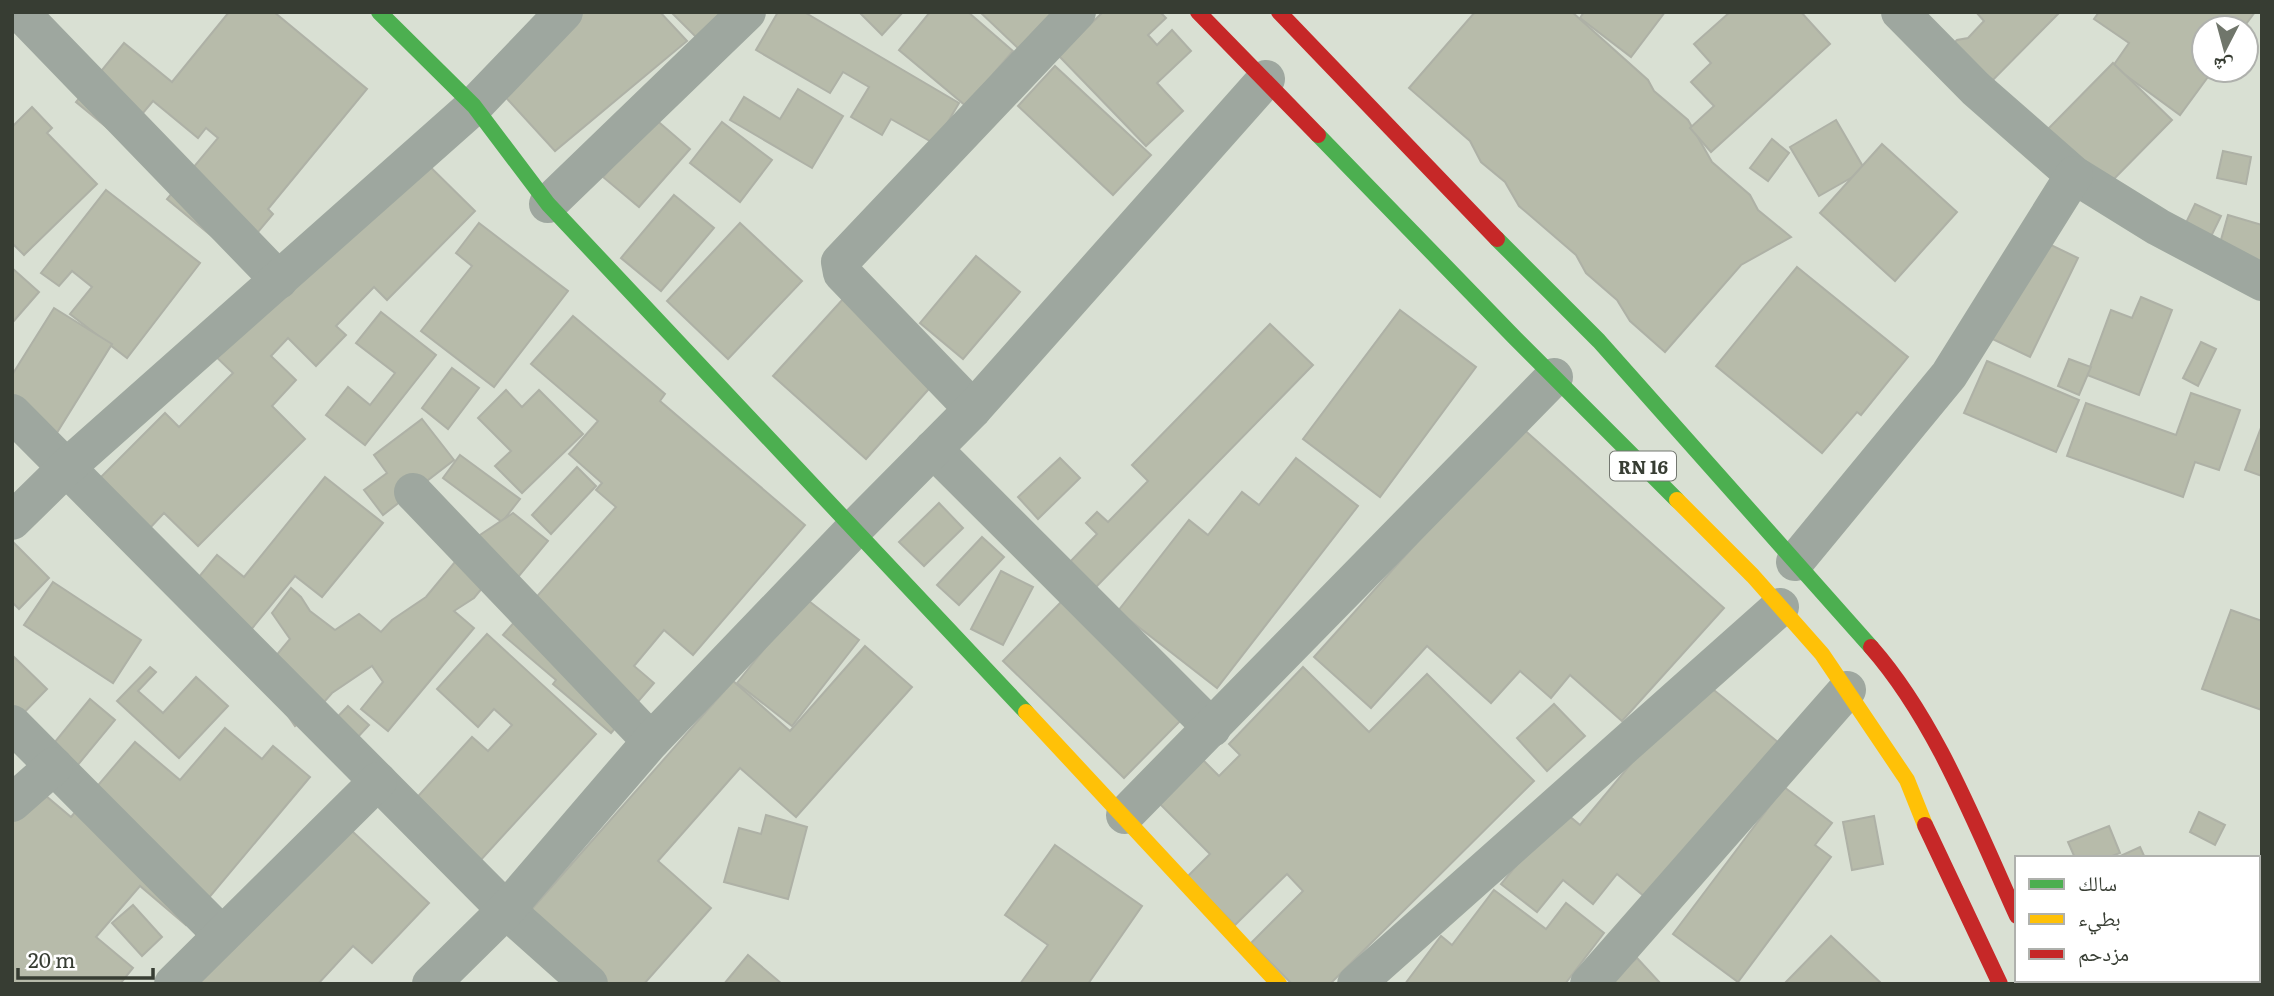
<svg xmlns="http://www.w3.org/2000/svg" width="2274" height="996" viewBox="0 0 2274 996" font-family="Literata,'Noto Naskh Arabic',serif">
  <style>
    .building { fill: #b7bbaa; stroke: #aeb1a6; stroke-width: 2 }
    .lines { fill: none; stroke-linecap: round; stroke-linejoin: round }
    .street { stroke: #9ea79f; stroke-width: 38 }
    .fast { stroke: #4caf50; stroke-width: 16 }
    .slow { stroke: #ffc107; stroke-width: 16 }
    .jam { stroke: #c62828; stroke-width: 16 }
    .labels { text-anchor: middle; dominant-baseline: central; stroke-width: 5; stroke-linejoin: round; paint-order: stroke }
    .shield { fill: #fff; stroke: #737770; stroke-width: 2 }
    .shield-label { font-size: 18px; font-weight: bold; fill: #373d33 }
  </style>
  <rect width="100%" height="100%" fill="#d9e0d3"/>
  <g class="building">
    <path d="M229,12H274L367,89L268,209L273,214L237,257L167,199L218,138L206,128L198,138L153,101L121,139L76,102L124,43L172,82Z"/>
    <path d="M583,12H660L687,41L555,151L500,91Z"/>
    <path d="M671,12H726L703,44Z"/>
    <path d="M778,12H804L959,103L935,144L891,119L882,135L851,117L869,87L843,72L830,93L756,50Z"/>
    <path d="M859,12H903L882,35Z"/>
    <path d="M930,12H968L1013,51L966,106L899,50Z"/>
    <path d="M980,12H1061L1022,52Z"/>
    <path d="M1103,12H1160L1166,18L1148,35L1157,45L1172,30L1191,51L1157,83L1183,111L1146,146L1058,55Z"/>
    <path d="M1475,12H1572L1648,80L1654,91L1688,120L1712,162L1750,195L1758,210L1791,237L1741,265L1665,352L1630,321L1617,300L1586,273L1576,255L1519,206L1505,182L1481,162L1470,141L1409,88Z"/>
    <path d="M1584,12H1665L1631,57L1580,18Z"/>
    <path d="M1730,12H1801L1830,44L1711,152L1690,128L1714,106L1691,82L1711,63L1694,44Z"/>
    <path d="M1976,12H2060L1973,100L1934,63L1957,40L1968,38L1984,21Z"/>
    <path d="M2099,12H2255L2243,28H2204V70H2213L2180,115L2113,66L2129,43L2094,19Z"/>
    <path d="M2113,63L2172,120L2106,187L2047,130Z"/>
    <path d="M1055,66L1151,155L1113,195L1018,106Z"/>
    <path d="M798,89L843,116L812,168L730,120L744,97L780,119Z"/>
    <path d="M32,107L52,128L47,133L97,184L24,255L12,243V127Z"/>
    <path d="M654,118L690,149L639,207L603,177Z"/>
    <path d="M1836,120L1865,170L1819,196L1790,147Z"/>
    <path d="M722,122L772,160L740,202L690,163Z"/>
    <path d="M1772,139L1789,153L1768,181L1750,168Z"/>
    <path d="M1882,144L1957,212L1895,281L1820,213Z"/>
    <path d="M409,146L475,211L387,300L374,287L336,326L346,335L316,366L288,338L271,356L296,380L272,406L305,439L198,546L164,513L149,529L84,494L165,413L179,427L233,373L208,349Z"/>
    <path d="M2223,151L2251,157L2246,184L2217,178Z"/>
    <path d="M106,190L200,263L127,358L70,314L92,287L72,271L59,286L41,273Z"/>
    <path d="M674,195L714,228L661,291L621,258Z"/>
    <path d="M2195,204L2221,216L2198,263L2172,252Z"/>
    <path d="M2228,215L2262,225V274L2215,261Z"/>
    <path d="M479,223L568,291L494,387L421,331L472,266L456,253Z"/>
    <path d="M740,223L802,281L728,359L667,301Z"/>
    <path d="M2030,235L2078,258L2030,357L1982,334Z"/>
    <path d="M976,256L1020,292L963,359L920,323Z"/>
    <path d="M1797,267L1908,357L1861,415L1857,412L1822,453L1716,366Z"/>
    <path d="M12,268L39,292L12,323Z"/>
    <path d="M2141,297L2172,310L2139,395L2087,375L2111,310L2132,318Z"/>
    <path d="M844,298L936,381L866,459L773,376Z"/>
    <path d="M54,308L112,344L53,439L12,413V375Z"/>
    <path d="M1400,310L1476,367L1380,497L1303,439Z"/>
    <path d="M381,312L436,355L365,445L326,415L348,387L370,405L395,373L356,343Z"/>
    <path d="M573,316L665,394L660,401L805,525L693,655L664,630L634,666L654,683L611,733L553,684L556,680L503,635L616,507L596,490L602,483L569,454L598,421L531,364Z"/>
    <path d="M1270,324L1313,365L1093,590L1067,565L1097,534L1086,523L1097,512L1108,522L1148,481L1132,465Z"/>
    <path d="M2201,342L2216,349L2198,386L2183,378Z"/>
    <path d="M2069,359L2091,367L2079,395L2058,386Z"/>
    <path d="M1987,361L2079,400L2056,452L1964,413Z"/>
    <path d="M452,368L479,388L448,429L422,408Z"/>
    <path d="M506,390L522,407L539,390L583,434L522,493L495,466L511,451L478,418Z"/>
    <path d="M2191,393L2240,410L2219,470L2195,462L2183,497L2067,456L2086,403L2176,435Z"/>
    <path d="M422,419L454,460L383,515L364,490L387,473L374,455Z"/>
    <path d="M2262,425V476L2245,470Z"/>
    <path d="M1521,427L1724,608L1622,721L1570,675L1551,698L1520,671L1491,703L1427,646L1371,708L1314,657Z"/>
    <path d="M460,455L520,499L502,522L443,478Z"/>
    <path d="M1060,458L1080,478L1038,519L1018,497Z"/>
    <path d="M1296,458L1358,506L1217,688L1118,611L1189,520L1208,535L1242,492L1259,505Z"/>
    <path d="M577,467L596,486L551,534L532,515Z"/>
    <path d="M325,477L383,523L322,597L295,576L236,648L179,601L217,555L244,577Z"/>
    <path d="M939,503L963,528L924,566L899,542Z"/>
    <path d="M513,513L548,541L513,583L497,570L474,598L454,611L474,628L388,731L361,709L383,682L372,666L332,693L317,710L295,726L260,675L290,639L272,613L291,588L301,597L310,611L335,630L359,614L381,632L392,620L426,597L474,539Z"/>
    <path d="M982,537L1004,557L959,605L937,585Z"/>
    <path d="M13,542L49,578L19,609L12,602Z"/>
    <path d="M1001,571L1033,587L1003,645L971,629Z"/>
    <path d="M53,582L141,640L113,683L24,625Z"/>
    <path d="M1066,597L1186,715L1124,778L1003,661Z"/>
    <path d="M805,598L859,640L792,726L737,683Z"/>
    <path d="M2231,610L2262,621V710L2202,689Z"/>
    <path d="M487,634L596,734L467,875L401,815L472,737L488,751L512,725L494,709L478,727L437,689Z"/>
    <path d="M865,646L912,687L796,817L740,768L658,861L711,908L644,984H565L509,935L733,681L790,731Z"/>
    <path d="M12,655L47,689L12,725Z"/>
    <path d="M150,667L156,672L138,691L163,713L196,677L228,706L179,758L117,701Z"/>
    <path d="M1303,667L1369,732L1427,674L1534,781L1330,984H1292L1251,943L1303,891L1287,874L1235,925L1187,877L1210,854L1157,801L1201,758L1219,776L1240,755L1229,744Z"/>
    <path d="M1704,682L1784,747L1650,901L1617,874L1593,904L1563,880L1537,912L1501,884L1562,810L1580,825L1650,741Z"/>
    <path d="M90,699L115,720L62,784L37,764Z"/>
    <path d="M1554,704L1585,736L1547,771L1517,738Z"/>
    <path d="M348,706L369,725L342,754L321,734Z"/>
    <path d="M225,728L262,759L273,746L310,777L186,925L140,886L96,937L133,968L120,984H12V797L27,780L71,817L135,742L180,780Z"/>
    <path d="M1784,787L1832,823L1815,845L1831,857L1738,982L1673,934Z"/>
    <path d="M2199,812L2225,825L2215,845L2190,832Z"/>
    <path d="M766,815L807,827L788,899L724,882L739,828L761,834Z"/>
    <path d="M1874,816L1883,864L1852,870L1843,822Z"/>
    <path d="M2109,826L2120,853L2107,858H2075L2068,842Z"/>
    <path d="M352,831L429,903L372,963L353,946L318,984H170Z"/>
    <path d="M1055,845L1142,906L1088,984H1020L1048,945L1005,915Z"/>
    <path d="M2140,847L2145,858H2116Z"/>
    <path d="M1494,890L1546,929L1566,903L1604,933L1565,984H1405L1441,936L1452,945Z"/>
    <path d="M133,905L162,937L142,956L112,923Z"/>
    <path d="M1831,936L1882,984H1784Z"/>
    <path d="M748,955L782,984H724Z"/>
    <path d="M1637,958L1661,984H1608Z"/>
    <path d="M2119,980H2207L2200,984H2121Z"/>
  </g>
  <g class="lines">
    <g class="street">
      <path d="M20,12L279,280"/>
      <path d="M1900,12L1976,89L2074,175L2158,227L2262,282"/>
      <path d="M548,204L747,12"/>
      <path d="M973,409L842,273L840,262L1077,12"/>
      <path d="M12,413L506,910L589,984"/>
      <path d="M933,449L1212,728"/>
      <path d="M413,492L651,741"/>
      <path d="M12,521L67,467L474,106L564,12"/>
      <path d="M1795,562L1949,375L2074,175"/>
      <path d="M12,724L222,935"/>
      <path d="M12,803L54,766"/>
      <path d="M1125,815L1554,377"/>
      <path d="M173,984L378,781"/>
      <path d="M431,984L506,910L651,741L855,528L973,409L1266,79"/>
      <path d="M1356,984L1780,607"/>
      <path d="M1589,984L1847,690"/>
    </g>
    <g class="fast">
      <path d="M379,12L474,106L548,204L1026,712"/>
      <path d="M1318,135L1515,338L1677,500"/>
      <path d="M1497,239L1599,341L1871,647"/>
      <path d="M2047,980L2049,984"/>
    </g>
    <g class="slow">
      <path d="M1677,500L1753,576L1822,654L1907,780L1925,825"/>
      <path d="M1026,712L1279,984"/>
    </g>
    <g class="jam">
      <path d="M1198,12L1318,135"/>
      <path d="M1279,12L1497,239"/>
      <path d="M1871,647C1936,721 1976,826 2017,916"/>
      <path d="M1925,825L2000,984"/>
    </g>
  </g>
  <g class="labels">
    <rect class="shield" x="1610" y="451.5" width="66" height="29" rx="5"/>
    <g class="shield-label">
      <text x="1643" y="466">RN 16</text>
    </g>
  </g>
  <rect width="2274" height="996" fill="none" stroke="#373d33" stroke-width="28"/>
  <rect x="2015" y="856" width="245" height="126" fill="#ffffff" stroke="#afb1ad" stroke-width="2"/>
  <rect x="2029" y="879" width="35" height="10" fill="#4caf50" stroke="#afb1ad" stroke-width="2"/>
  <text x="2078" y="891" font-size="21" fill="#373d33">سالك</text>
  <rect x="2029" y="914" width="35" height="10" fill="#ffc107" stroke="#afb1ad" stroke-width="2"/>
  <text x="2078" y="926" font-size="21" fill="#373d33">بطيء</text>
  <rect x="2029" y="949" width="35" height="10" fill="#c62828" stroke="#afb1ad" stroke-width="2"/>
  <text x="2078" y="961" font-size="21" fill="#373d33">مزدحم</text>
  <g transform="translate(2225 49) rotate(186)"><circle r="33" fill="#ffffff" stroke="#afb1ad" stroke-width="2"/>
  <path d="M0-5L12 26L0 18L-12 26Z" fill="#70766b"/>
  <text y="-10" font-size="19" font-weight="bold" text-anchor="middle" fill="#373d33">ش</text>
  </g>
  <path d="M18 968v10h135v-10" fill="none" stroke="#373d33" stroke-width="3.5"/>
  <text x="28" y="968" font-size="21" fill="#373d33" stroke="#ffffff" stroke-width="5" paint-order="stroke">20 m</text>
</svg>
